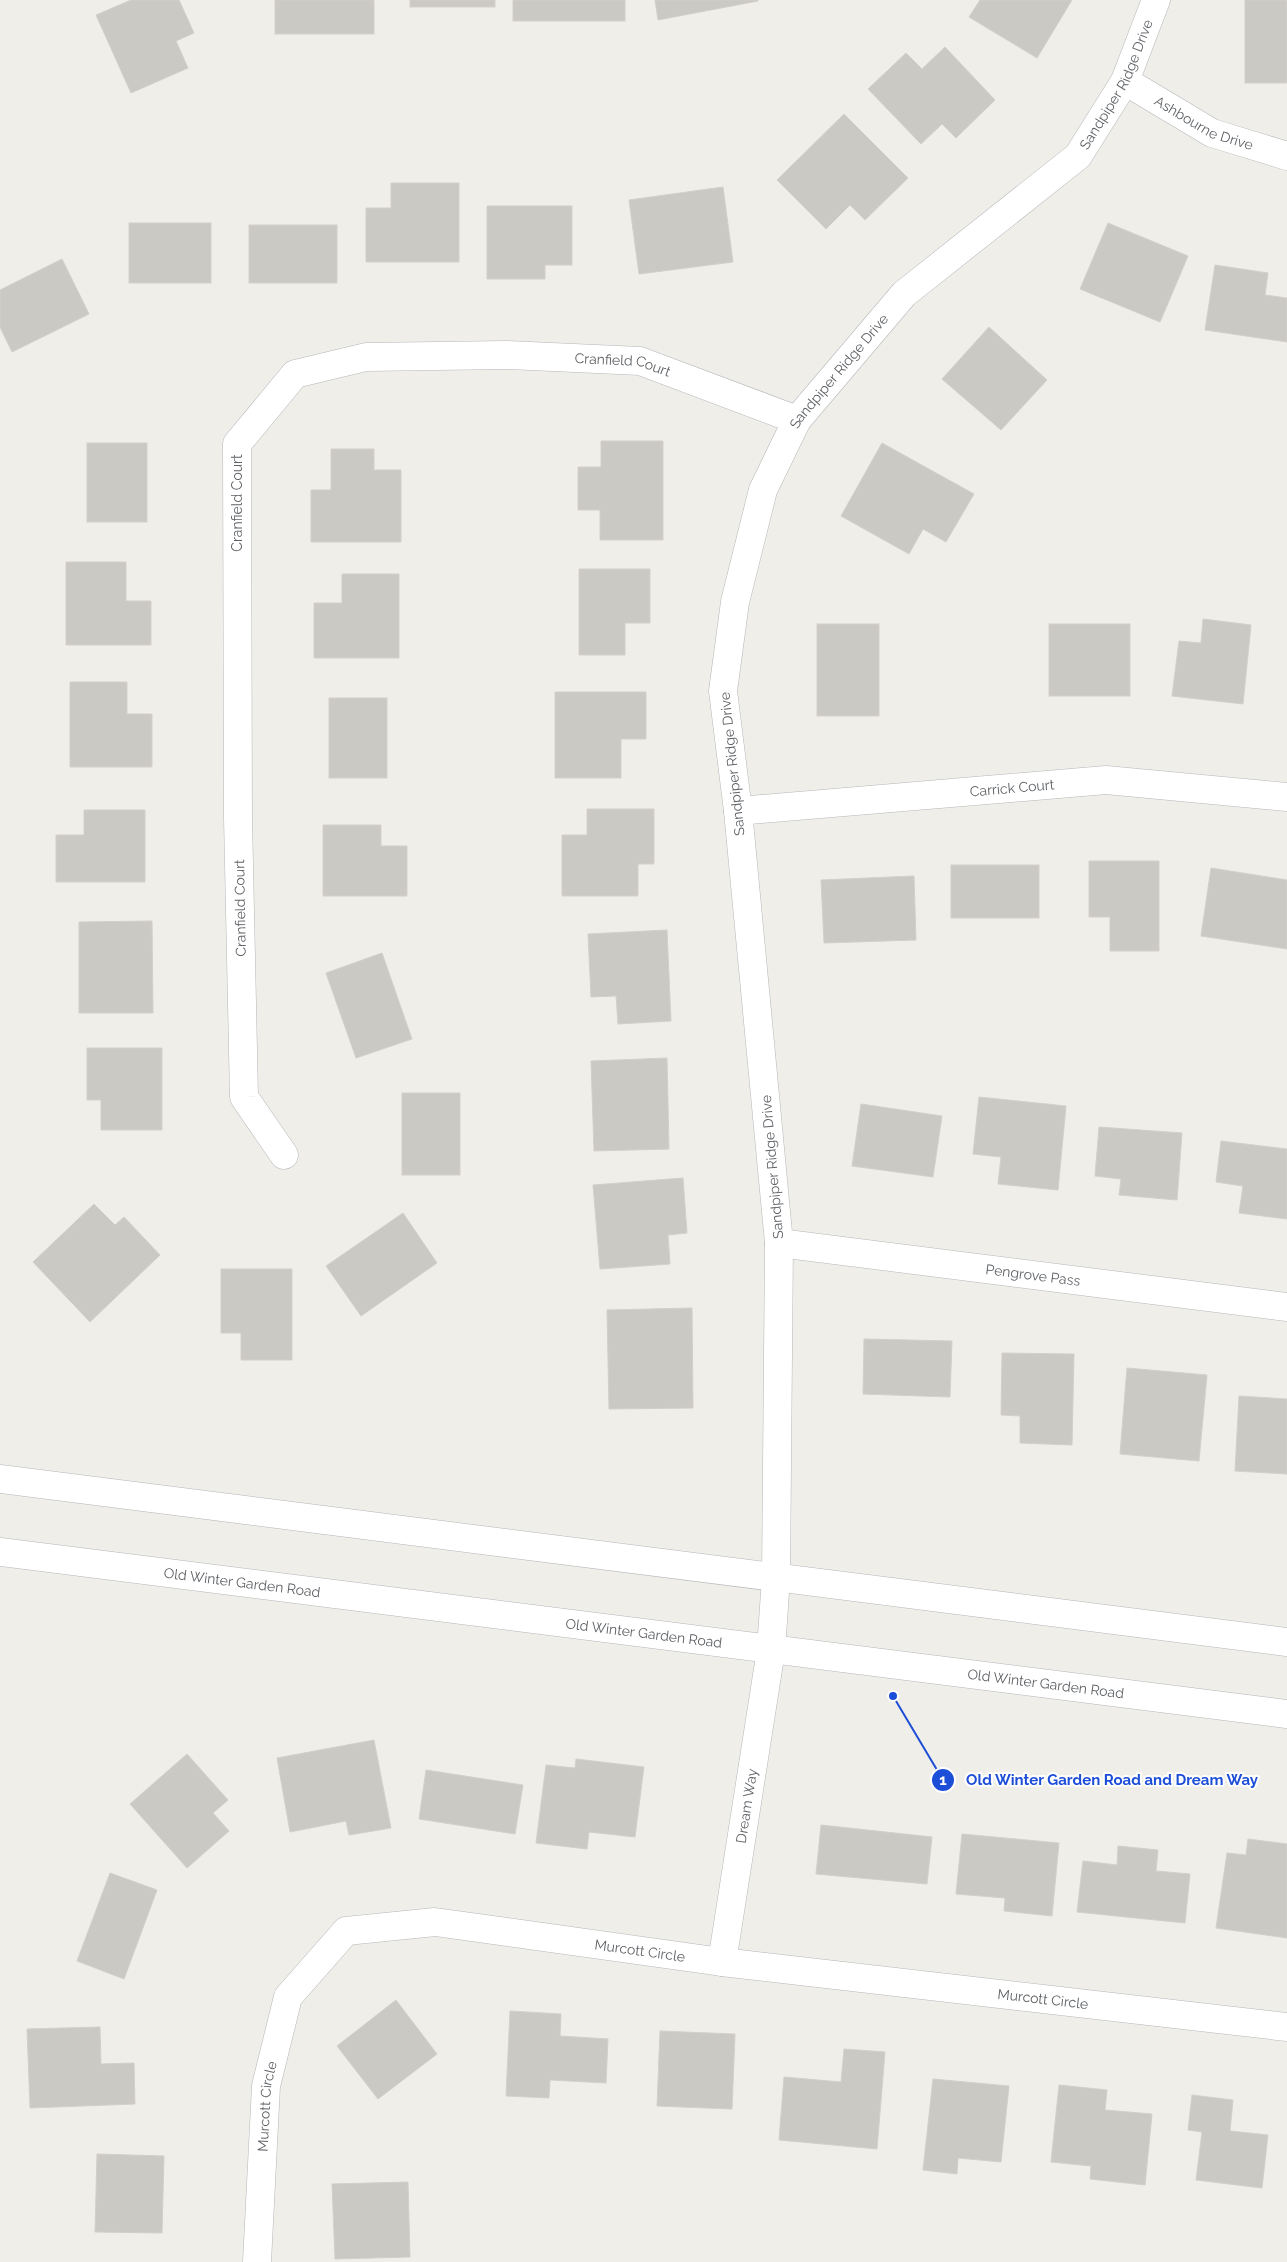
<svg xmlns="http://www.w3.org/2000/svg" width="1287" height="2262" viewBox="0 0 1287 2262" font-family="Raleway,sans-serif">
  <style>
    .building { fill: #cbc9c4; stroke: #d3d0c7 }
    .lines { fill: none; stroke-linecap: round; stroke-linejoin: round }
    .minor-casing { stroke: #b5b7ba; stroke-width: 29 }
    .secondary-casing { stroke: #b4b6ba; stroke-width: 29 }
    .minor { stroke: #fff; stroke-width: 28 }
    .secondary { stroke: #fff; stroke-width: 28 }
    .labels { text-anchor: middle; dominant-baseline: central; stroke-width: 4; stroke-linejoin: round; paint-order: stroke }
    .street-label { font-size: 14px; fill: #5f6266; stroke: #fff }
    .leader { fill: none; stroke: #1d4ed8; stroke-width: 2 }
    .callout-dot { fill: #1d4ed8; stroke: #fff; stroke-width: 2 }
    .mark-label { font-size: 15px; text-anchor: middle; font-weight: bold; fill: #fff }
    .callout-label { font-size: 15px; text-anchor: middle; font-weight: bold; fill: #1d4ed8; stroke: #fff; stroke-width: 4; stroke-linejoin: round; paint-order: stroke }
  </style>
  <rect width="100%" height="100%" fill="#efeee8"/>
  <g class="building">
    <path d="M131,0H179L194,33L176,41L188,68L131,93L96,15Z"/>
    <rect x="275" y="0" width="99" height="34"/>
    <rect x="410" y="0" width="85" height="7"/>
    <rect x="513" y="0" width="112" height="21"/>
    <path d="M655,0H758V1L658,20Z"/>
    <path d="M980,0H1072L1037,58L969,17Z"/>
    <rect x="1245" y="0" width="42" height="83"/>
    <path d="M945,47L995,100L956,138L942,124L921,144L868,89L906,53L922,69Z"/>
    <path d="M844,114L908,178L865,220L850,205L826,229L777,180Z"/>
    <path d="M391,183H459V262H366V208H391Z"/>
    <path d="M723,187L733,262L639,274L629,200Z"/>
    <path d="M487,206H572V265H545V279H487Z"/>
    <rect x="129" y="223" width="82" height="60"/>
    <path d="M1108,223L1188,256L1160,322L1080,289Z"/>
    <rect x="249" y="225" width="88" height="58"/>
    <path d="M62,259L89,314L12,352L0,327V290Z"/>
    <path d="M1215,265L1268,273L1265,295L1287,298V342L1205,330Z"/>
    <path d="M989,327L1047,380L1001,430L942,379Z"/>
    <path d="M601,441H663V540H600V510H578V467H601Z"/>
    <rect x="87" y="443" width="60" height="79"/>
    <path d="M882,443L974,494L946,542L923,529L909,554L841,516Z"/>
    <path d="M331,449H374V470H401V542H311V490H331Z"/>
    <path d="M66,562H126V601H151V645H66Z"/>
    <path d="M579,569H650V623H625V655H579Z"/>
    <path d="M342,574H399V658H314V603H342Z"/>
    <path d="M1203,619L1251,625L1243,704L1172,696L1179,641L1201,643Z"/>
    <rect x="817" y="624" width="62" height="92"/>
    <rect x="1049" y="624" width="81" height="72"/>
    <path d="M70,682H127V714H152V767H70Z"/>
    <path d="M555,692H646V739H621V778H555Z"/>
    <rect x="329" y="698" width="58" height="80"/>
    <path d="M587,809H654V864H638V896H562V835H587Z"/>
    <path d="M84,810H145V882H56V835H84Z"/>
    <path d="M323,825H381V846H407V896H323Z"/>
    <path d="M1089,861H1159V951H1110V917H1089Z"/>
    <rect x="951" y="865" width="88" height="53"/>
    <path d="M1211,868L1287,880V949L1201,936Z"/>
    <path d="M914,876L916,940L824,943L821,880Z"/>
    <path d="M152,921L153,1013H79V922Z"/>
    <path d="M667,930L671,1021L618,1024L616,996L591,997L588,934Z"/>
    <path d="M382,953L412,1039L356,1058L326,973Z"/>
    <path d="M87,1048H162V1130H101V1100H87Z"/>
    <path d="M667,1058L669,1149L594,1151L591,1061Z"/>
    <rect x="402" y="1093" width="58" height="82"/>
    <path d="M979,1097L1066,1106L1058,1190L998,1184L1001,1157L973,1154Z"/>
    <path d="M861,1104L942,1116L933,1177L852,1166Z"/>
    <path d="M1099,1127L1182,1133L1177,1200L1119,1195L1121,1179L1095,1176Z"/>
    <path d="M1221,1141L1287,1149V1219L1239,1213L1243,1186L1216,1182Z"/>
    <path d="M683,1178L687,1233L668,1235L670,1264L600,1269L593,1185Z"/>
    <path d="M94,1204L115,1225L124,1217L160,1255L90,1322L33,1262Z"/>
    <path d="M403,1213L437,1263L361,1316L326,1266Z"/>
    <path d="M221,1269H292V1360H241V1333H221Z"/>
    <path d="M692,1308L693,1408L609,1409L607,1310Z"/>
    <path d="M864,1339L952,1341L950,1397L863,1394Z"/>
    <path d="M1002,1353L1074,1354L1072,1445L1020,1443V1416L1001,1415Z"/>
    <path d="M1127,1368L1207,1375L1199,1461L1120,1454Z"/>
    <path d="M1239,1396L1287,1399V1474L1235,1471Z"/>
    <path d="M374,1740L391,1828L349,1835L346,1821L290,1832L277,1758Z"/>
    <path d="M187,1754L228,1800L213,1813L229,1831L187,1868L130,1804Z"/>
    <path d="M576,1759L644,1767L635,1837L589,1832L587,1849L536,1843L546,1765L575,1768Z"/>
    <path d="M426,1770L523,1785L515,1834L419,1819Z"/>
    <path d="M821,1825L932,1837L927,1884L816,1874Z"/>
    <path d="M962,1834L1059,1843L1052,1916L1004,1911L1005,1898L956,1894Z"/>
    <path d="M1248,1839L1287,1844V1938L1216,1928L1227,1853L1246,1855Z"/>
    <path d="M1118,1846L1158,1850L1156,1871L1190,1874L1185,1923L1077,1912L1083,1861L1117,1865Z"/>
    <path d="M110,1873L157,1890L124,1979L77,1961Z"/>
    <path d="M396,2000L437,2054L378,2099L337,2046Z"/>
    <path d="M510,2011L561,2014L560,2036L608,2039L606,2083L550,2080L549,2098L506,2096Z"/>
    <path d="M100,2027L101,2064L134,2063L135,2104L30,2108L27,2029Z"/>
    <path d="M660,2031L735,2034L732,2109L657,2106Z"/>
    <path d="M844,2049L885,2052L877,2149L779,2140L784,2077L841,2082Z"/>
    <path d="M933,2079L1009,2086L1001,2162L958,2158L957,2174L923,2170Z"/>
    <path d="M1059,2085L1107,2090L1105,2110L1152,2114L1145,2185L1090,2179L1091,2166L1051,2162Z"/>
    <path d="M1192,2095L1233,2100L1230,2131L1268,2135L1262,2188L1196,2180L1202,2132L1188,2130Z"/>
    <path d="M97,2154L164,2156L162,2233L95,2232Z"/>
    <path d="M408,2182L410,2257L335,2259L332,2184Z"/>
  </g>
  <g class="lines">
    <g class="minor-casing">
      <g id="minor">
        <path id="s1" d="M1125,81L1212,133L1287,156"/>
        <path id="s2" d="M738,811L1106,780L1287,797"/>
        <path id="s3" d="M284,1155L244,1097L238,818L237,444L295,374L366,357L506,355L640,361L797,420"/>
        <path id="s4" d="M779,1243L1287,1307"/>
        <path id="s5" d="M722,1962L771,1650L776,1578L779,1243L738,811L723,691L735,602L763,490L797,420L904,294L1078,156L1125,81L1156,0"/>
        <path id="s6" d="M257,2262L266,2086L288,1997L346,1931L435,1922L722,1962L1287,2027"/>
      </g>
    </g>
    <g class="secondary-casing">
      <g id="secondary">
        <path d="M0,1479L1287,1642"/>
        <path id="s7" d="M0,1552L1287,1714"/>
      </g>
    </g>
    <use href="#minor" class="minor"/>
    <use href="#secondary" class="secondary"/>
  </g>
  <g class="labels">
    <g class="street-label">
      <text stroke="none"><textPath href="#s5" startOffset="2030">Sandpiper Ridge Drive</textPath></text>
      <text stroke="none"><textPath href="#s1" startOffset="90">Ashbourne Drive</textPath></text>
      <text stroke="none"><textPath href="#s3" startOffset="1145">Cranfield Court</textPath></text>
      <text stroke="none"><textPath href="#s5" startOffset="1625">Sandpiper Ridge Drive</textPath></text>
      <text transform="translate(237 503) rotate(-90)">Cranfield Court</text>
      <text transform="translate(732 764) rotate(-96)">Sandpiper Ridge Drive</text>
      <text stroke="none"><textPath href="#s2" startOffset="275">Carrick Court</textPath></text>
      <text transform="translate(240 908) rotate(-91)">Cranfield Court</text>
      <text transform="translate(772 1167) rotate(-95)">Sandpiper Ridge Drive</text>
      <text stroke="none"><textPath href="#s4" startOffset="256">Pengrove Pass</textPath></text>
      <text stroke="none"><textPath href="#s7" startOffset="244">Old Winter Garden Road</textPath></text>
      <text stroke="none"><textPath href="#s7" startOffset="649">Old Winter Garden Road</textPath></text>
      <text stroke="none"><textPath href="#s7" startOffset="1054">Old Winter Garden Road</textPath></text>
      <text stroke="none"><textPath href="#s5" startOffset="158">Dream Way</textPath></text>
      <text stroke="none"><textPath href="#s6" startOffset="652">Murcott Circle</textPath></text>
      <text stroke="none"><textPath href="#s6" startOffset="1058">Murcott Circle</textPath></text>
      <text stroke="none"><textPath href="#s6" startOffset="156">Murcott Circle</textPath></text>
    </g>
  </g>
  <path class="leader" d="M893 1696L943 1780"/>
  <g class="callout-dot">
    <circle cx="893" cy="1696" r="5"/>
    <circle cx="943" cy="1780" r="12"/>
  </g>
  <g class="mark-label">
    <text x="943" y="1785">1</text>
  </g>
  <g class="callout-label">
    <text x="1112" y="1785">Old Winter Garden Road and Dream Way</text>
  </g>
</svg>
